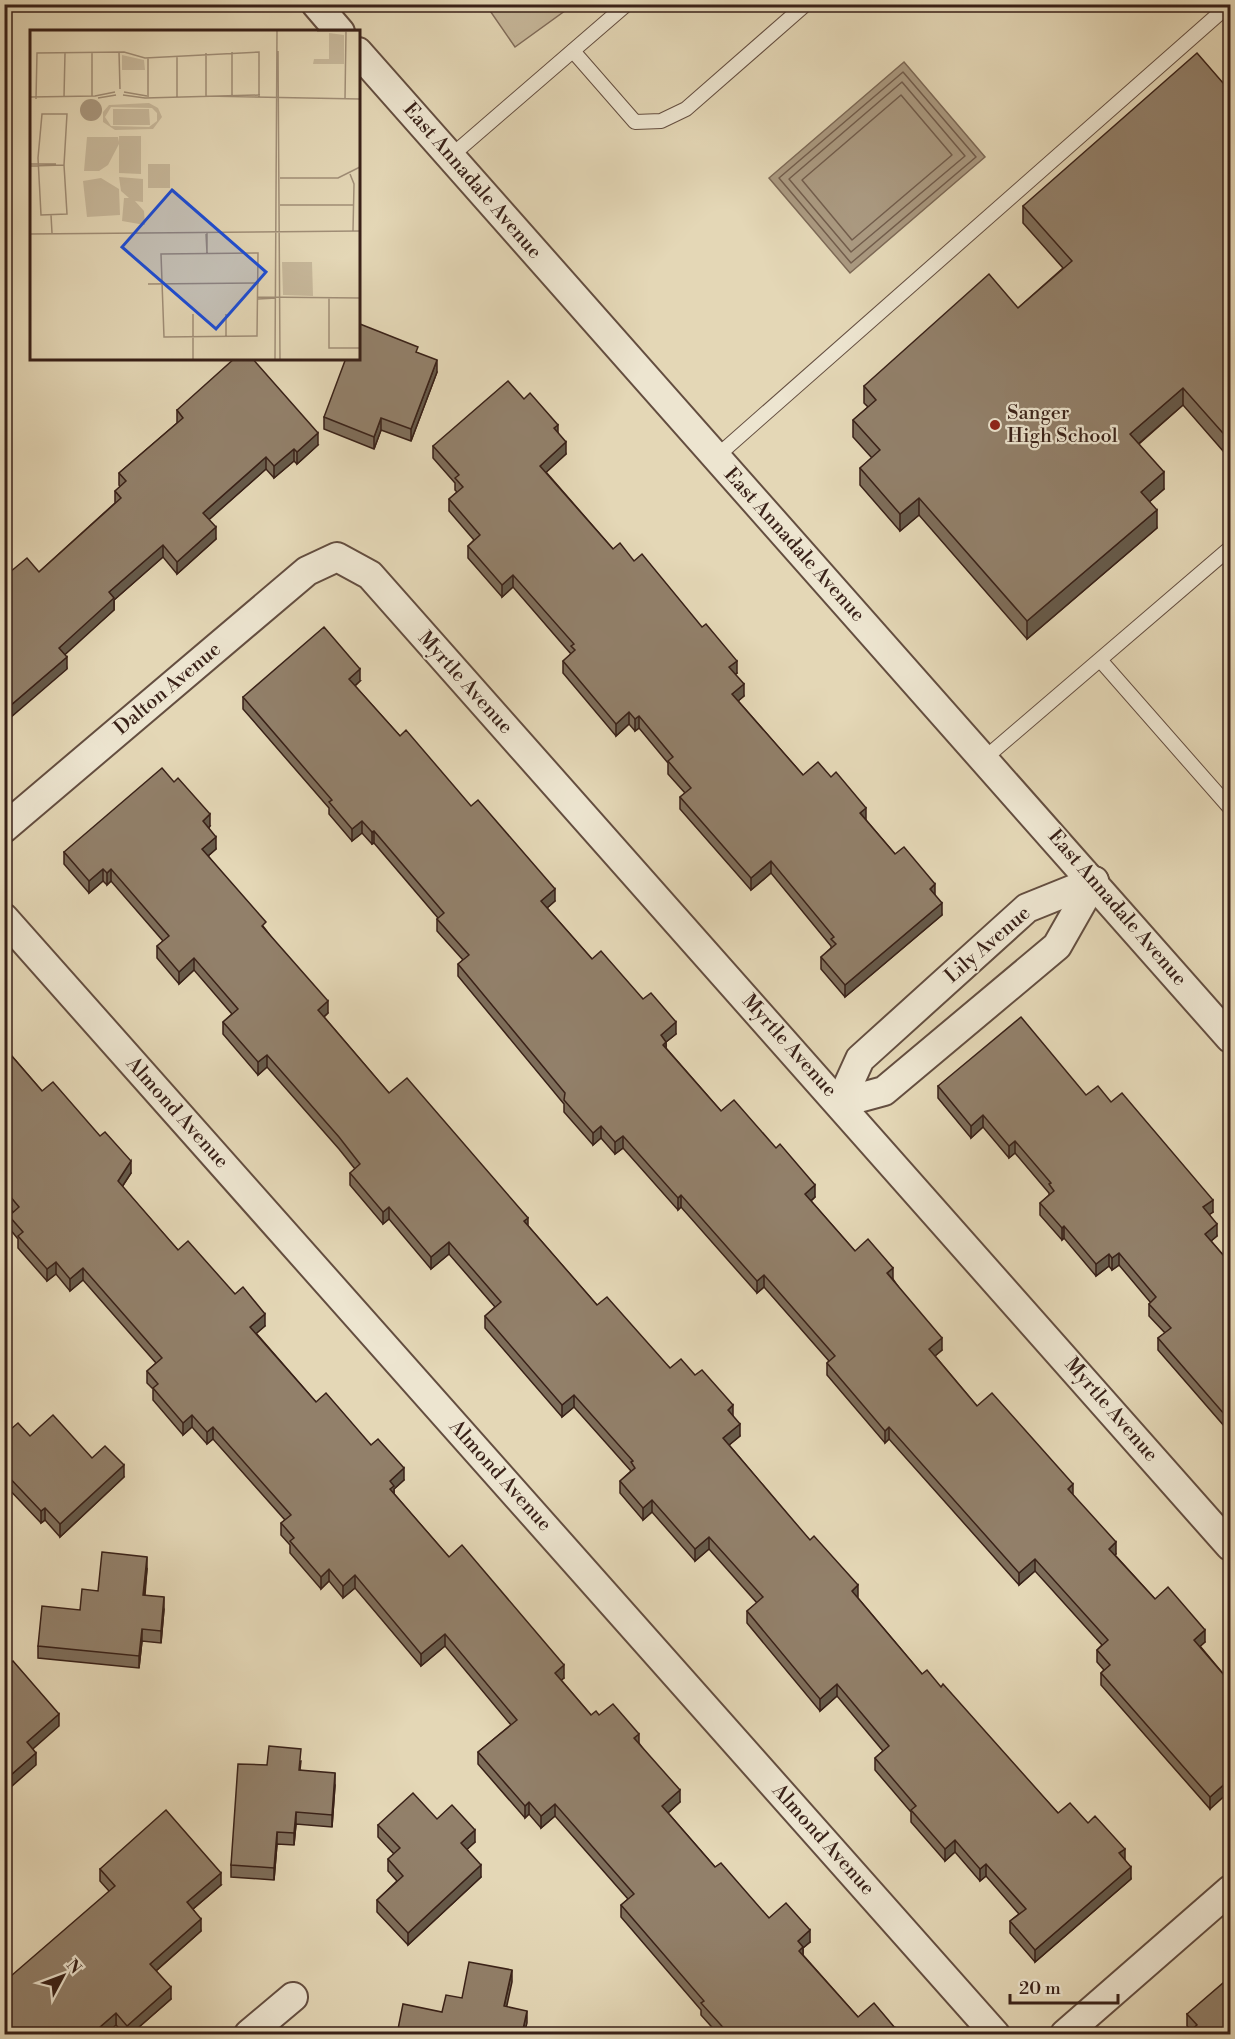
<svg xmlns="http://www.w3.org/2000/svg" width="1235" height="2039" viewBox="0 0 1235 2039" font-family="'Libre Bodoni',serif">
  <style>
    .green { fill: #c7b89b; stroke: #806c5a; stroke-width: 1.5 }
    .water { fill: #aa9980; stroke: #7d6956; stroke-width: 1.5 }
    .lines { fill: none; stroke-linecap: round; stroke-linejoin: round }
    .shore { stroke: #725d4c; stroke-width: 1.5 }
    .lane-casing { stroke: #644e40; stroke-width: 16 }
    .street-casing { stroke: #644e40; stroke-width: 32 }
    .lane { stroke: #ede5d0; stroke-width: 14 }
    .street { stroke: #ede5d0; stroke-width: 28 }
    .wall { fill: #7e6e5b; stroke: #392118; stroke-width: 1.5 }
    .shaded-wall { fill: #665a4a; stroke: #392118; stroke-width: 1.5 }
    .building { fill: #92806a; stroke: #392118; stroke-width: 1.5 }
    .poi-dot { fill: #8f2418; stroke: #ede5d0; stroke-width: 2 }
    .labels { text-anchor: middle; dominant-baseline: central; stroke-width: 4.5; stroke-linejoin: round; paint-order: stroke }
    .street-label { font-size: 20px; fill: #392118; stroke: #ede5d0 }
    .poi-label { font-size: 20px; fill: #392118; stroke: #ede5d0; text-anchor: start }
    .inset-road { fill: none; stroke: #a08e77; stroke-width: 1.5 }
    .view { fill: #1d4ed8; fill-opacity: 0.15; stroke: #1d4ed8; stroke-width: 3 }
    .inset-edge { fill: none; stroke: #392118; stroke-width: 3 }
  </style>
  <rect width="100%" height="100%" fill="#e4d7b6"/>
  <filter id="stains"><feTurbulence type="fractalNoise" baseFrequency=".00333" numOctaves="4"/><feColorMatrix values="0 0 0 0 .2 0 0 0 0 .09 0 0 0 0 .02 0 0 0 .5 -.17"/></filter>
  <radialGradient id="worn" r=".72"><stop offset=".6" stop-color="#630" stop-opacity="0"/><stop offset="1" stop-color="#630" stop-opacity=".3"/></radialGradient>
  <path class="green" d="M486,5H573L515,47Z"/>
  <path class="water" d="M904,62L985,157L850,273L769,178Z"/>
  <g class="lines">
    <g class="shore">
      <path d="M903,72L976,157L851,263L779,178Z"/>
      <path d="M902,82L965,156L851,252L789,179Z"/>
      <path d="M901,95L952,155L852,240L802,180Z"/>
    </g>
    <g class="lane-casing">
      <g id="lane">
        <path d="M573,51L635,122L661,121L686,109L806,4"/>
        <path d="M451,156L627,4"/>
        <path d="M716,457L1230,4"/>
        <path d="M1101,661L1230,808"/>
        <path d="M985,758L1230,548"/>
      </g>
    </g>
    <g class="street-casing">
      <g id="street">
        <path d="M316,4L340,32"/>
        <path d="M358,52L1230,1038"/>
        <path d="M4,828L307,571L337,557L370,575L1230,1546"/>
        <path d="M4,918L995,2034"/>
        <path d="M840,1103L884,1091L1057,946L1094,881"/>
        <path d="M840,1103L860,1059L1027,908L1094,881"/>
        <path d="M249,2034L293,1997"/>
        <path d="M1065,2034L1230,1890"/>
      </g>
    </g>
    <use href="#lane" class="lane"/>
    <use href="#street" class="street"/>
  </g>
  <g class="wall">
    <path d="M1230,91V459L1183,405L1139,444L1164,489L1149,502L1157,528L1027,639L919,515L900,531L860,485V468L872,458L853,437V420L868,407L864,403V386L1018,308L1063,268L1023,223V206Z"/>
    <path d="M418,353L437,372L411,441L381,430L374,449L324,429V417Z"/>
    <path d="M524,399L558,433L566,454L546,472L613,549L634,561L737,673L735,674L744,696L738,701L803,775L866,820L895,854L935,895L942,915L845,997L821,969V957L831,948V946L771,873L751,890L680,809V797L685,793L668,774V763L639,728L635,731L629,724L616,736L563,673V661L571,654L513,587L502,597L468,558V546L474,540L449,511V499L457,492L455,490V483L433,458V446Z"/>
    <path d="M177,410L318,445L297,464L294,461L274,478L266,469L209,519L216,539L177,574L163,557L114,600V610L64,654L67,669L39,572L115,503V491L120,487L119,485V473L177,423Z"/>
    <path d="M360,681L355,686L400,736L555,901L547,908L592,959L643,999L676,1034L666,1042V1048L721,1111L815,1197L811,1201L855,1251L893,1279L942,1350L935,1356L977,1406L1073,1495L1116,1554L1115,1555L1155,1599L1205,1642L1200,1646L1230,1682L1210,1809L1101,1685V1673L1104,1670L1097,1662V1650L1102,1645L1035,1571L1019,1585L889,1439L885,1443L827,1375V1363L829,1361L764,1287L757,1293L681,1207L678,1210L623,1148L615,1154L601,1138L593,1145L564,1112V1104L458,976V964L463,960L437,931V919L438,918L374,843L372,844L362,833L352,841L329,814V808L243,709V697Z"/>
    <path d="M210,826L209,828L216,849L208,856L266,930L328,1013L324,1017L389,1093L528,1226L597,1305L670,1368L695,1375L733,1416L740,1436L729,1445L922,1674L941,1687L1058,1813L1088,1823L1125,1860L1131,1879L1035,1962L1010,1933V1921L1019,1914L986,1876L980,1881L955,1852L945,1861L911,1822V1812L875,1770V1758L883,1751L837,1696L820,1711L747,1623V1611L757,1603L709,1549L695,1561L652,1512L643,1520L620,1493V1481L631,1471L574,1407L562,1417L485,1328V1316L495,1307L449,1254L431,1269L389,1219L383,1224L350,1185V1173L355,1169L339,1149L267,1067L258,1075L223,1034V1022L232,1014L194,970L179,984L157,958V946L163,941L111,881L107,885L103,881L89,893L64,864V852Z"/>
    <path d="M4,1047L42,1091L131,1173L122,1187L178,1250L235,1294L265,1326L256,1333L316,1402L371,1445L404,1480L394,1489V1494L449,1557L564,1678L561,1680L591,1715H599L639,1743L680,1802L668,1813L715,1867L769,1918L810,1942L803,1948V1955L858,2017L895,2034H718L701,2015V2010L621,1917V1905L628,1899L555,1816L541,1828L529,1814L525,1818L478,1764V1752L511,1725L445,1646L421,1666L355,1588L343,1598L329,1581L321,1589L290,1553V1545L281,1535V1523L285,1520L213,1439L207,1444L192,1427L183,1435L153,1400V1389L147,1383V1371L156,1363L83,1280L70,1291L56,1274L47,1281L18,1248V1239L9,1228V1216L13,1212L4,1201Z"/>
    <path d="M938,1086L1086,1095L1111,1102L1213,1212L1209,1214L1217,1236L1211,1241L1230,1263L1225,1427L1158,1350V1338L1165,1333L1149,1316V1304L1151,1303L1119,1265L1112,1270L1109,1266L1096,1276L1064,1238L1062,1240L1040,1215V1203L1049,1195V1193L1015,1153L1009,1158L983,1127L971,1138L938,1098Z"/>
    <path d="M4,1435L30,1436L92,1458L124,1477L60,1537L45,1520L41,1523L4,1484Z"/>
    <path d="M147,1569L145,1595L164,1609L161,1643L142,1641L139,1668L38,1658V1646L80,1610L98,1591Z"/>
    <path d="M301,1761L300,1770L335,1785L332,1827L296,1824L294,1845L277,1844L274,1880L231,1877V1865L267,1765Z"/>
    <path d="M437,1819L475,1842L467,1849L481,1877L408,1945L377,1912V1900L397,1881L388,1871V1859L394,1854L378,1837V1825Z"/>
    <path d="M100,1869L221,1885L193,1909L201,1931L156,1971L171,1999L131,2034H124L116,2025L109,1891L100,1881Z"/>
    <path d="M1187,2014L1230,2034L1191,2030L1187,2026Z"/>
  </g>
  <g class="shaded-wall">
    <path d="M437,360V372L411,441V429Z"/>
    <path d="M1183,388V405L1130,451V434Z"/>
    <path d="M381,418V430L374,449V437Z"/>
    <path d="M558,425V437L554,428Z"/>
    <path d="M318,433V445L297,464V452Z"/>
    <path d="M566,442V454L540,478V466Z"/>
    <path d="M294,449V461L274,478V466Z"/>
    <path d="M266,457V469L203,525V513Z"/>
    <path d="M1164,472V489L1141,509V492Z"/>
    <path d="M919,498V515L900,531V514Z"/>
    <path d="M1157,510V528L1027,639V621Z"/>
    <path d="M216,527V539L177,574V562Z"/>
    <path d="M163,545V557L114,600V610L59,660V648L109,592Z"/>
    <path d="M513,575V587L502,597V585Z"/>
    <path d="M67,657V669L4,723V711Z"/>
    <path d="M737,661V673L729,679V667Z"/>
    <path d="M360,669V681L349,691V679Z"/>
    <path d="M744,684V696L732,706V694Z"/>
    <path d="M629,712V724L616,736V724Z"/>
    <path d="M639,716V728L635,731V719Z"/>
    <path d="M866,808V820L860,813Z"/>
    <path d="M210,814V826L203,833V821Z"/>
    <path d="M362,821V833L352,841V829Z"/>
    <path d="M374,831V843L372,844V832Z"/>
    <path d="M216,837V849L202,861V849Z"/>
    <path d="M771,861V873L751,890V878Z"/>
    <path d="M103,869V881L89,893V881Z"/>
    <path d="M111,869V881L107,885V873Z"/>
    <path d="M935,884V896L930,889Z"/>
    <path d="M555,889V901L541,913V901Z"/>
    <path d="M942,903V915L845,997V985Z"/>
    <path d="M194,958V970L179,984V972Z"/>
    <path d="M328,1001V1013L318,1022V1010Z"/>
    <path d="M676,1022V1034L666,1042V1054L661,1035Z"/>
    <path d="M267,1055V1067L258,1075V1062Z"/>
    <path d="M983,1115V1127L971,1138V1126Z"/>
    <path d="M601,1126V1138L593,1145V1133Z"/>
    <path d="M623,1136V1148L615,1154V1142Z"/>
    <path d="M1015,1141V1153L1009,1158V1146Z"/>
    <path d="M131,1161V1173L118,1193V1181Z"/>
    <path d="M815,1185V1197L805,1206V1194Z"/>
    <path d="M681,1195V1207L678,1210V1198Z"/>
    <path d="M1213,1200V1212L1203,1219V1207Z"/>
    <path d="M389,1207V1219L383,1224V1212Z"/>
    <path d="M528,1218V1230L524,1221Z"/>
    <path d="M1217,1224V1236L1205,1246V1234Z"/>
    <path d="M1064,1226V1238L1062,1240V1228Z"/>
    <path d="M449,1242V1254L431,1269V1257Z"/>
    <path d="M1119,1253V1265L1112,1270V1258Z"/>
    <path d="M1109,1254V1266L1096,1276V1264Z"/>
    <path d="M56,1262V1274L47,1281V1269Z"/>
    <path d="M83,1268V1280L70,1291V1279Z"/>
    <path d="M893,1268V1280L887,1273Z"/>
    <path d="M764,1275V1287L757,1293V1281Z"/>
    <path d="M265,1314V1326L250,1339V1327Z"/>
    <path d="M942,1338V1350L929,1361V1349Z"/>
    <path d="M574,1395V1407L562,1417V1405Z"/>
    <path d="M733,1405V1417L728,1410Z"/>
    <path d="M1230,1411V1423L1225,1427V1415Z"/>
    <path d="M192,1415V1427L183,1435V1423Z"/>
    <path d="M740,1424V1436L723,1450V1438Z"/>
    <path d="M213,1427V1439L207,1444V1432Z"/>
    <path d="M889,1427V1439L885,1443V1431Z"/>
    <path d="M124,1465V1477L60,1537V1524Z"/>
    <path d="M404,1468V1480L394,1489V1498L390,1501V1481Z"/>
    <path d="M1073,1484V1496L1068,1489Z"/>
    <path d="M652,1500V1512L643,1520V1508Z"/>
    <path d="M45,1508V1520L41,1523V1511Z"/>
    <path d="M709,1537V1549L695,1561V1549Z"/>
    <path d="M1116,1542V1554L1109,1561V1549Z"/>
    <path d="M147,1557V1569L143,1607V1595Z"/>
    <path d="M1035,1559V1571L1019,1585V1573Z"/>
    <path d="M329,1569V1581L321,1589V1577Z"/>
    <path d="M355,1575V1588L343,1598V1586Z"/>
    <path d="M858,1585V1597L852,1603V1591Z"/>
    <path d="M164,1597V1609L161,1643V1631Z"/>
    <path d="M142,1629V1641L139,1668V1656Z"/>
    <path d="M1205,1630V1642L1194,1652V1640Z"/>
    <path d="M445,1634V1646L421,1666V1654Z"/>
    <path d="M564,1665V1678L555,1685V1673Z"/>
    <path d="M837,1684V1696L820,1711V1699Z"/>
    <path d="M59,1714V1726L27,1754V1742Z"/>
    <path d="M639,1734V1746L634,1738Z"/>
    <path d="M36,1753V1765L4,1793V1781Z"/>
    <path d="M335,1773V1785L332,1827V1815Z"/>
    <path d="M1230,1779V1791L1210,1809V1797Z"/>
    <path d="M680,1790V1802L662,1818V1806Z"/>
    <path d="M529,1802V1814L525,1818V1806Z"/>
    <path d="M555,1804V1816L541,1828V1816Z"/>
    <path d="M296,1812V1824L294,1845V1833Z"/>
    <path d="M475,1830V1842L461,1855V1843Z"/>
    <path d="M277,1832V1844L274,1880V1868Z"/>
    <path d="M955,1840V1852L945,1861V1849Z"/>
    <path d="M1125,1849V1861L1119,1853Z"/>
    <path d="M986,1864V1876L980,1881V1869Z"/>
    <path d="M481,1865V1877L408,1945V1933Z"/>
    <path d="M1131,1867V1879L1035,1962V1950Z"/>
    <path d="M221,1873V1885L187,1914V1902Z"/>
    <path d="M201,1919V1931L150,1976V1964Z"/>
    <path d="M810,1930V1942L803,1948V1959L799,1963L798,1941Z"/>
    <path d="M512,1970V1982L504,2019V2006Z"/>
    <path d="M171,1987V1999L131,2034H127V2026Z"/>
    <path d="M527,2011V2023L524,2034H522Z"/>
    <path d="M116,2013V2025L106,2034H92Z"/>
    <path d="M895,2028V2034H888Z"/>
  </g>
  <g class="building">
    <path d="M1197,53L1230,91V441L1183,388L1130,434L1164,472L1141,492L1157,510L1027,621L919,498L900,514L860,468L880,450L853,420L876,400L864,386L989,274L1018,308L1072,261L1023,206Z"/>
    <path d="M360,324L418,347L416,352L437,360L411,429L381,418L374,437L324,417L346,358H358V327Z"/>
    <path d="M235,358H252L318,433L297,452L294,449L274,466L266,457L203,513L216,527L177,562L163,545L109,592L114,598L59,648L67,657L4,711V577L27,558L39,572L121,498L115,491L126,481L119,473L183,418L177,410Z"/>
    <path d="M508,381L524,399L530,393L558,425L554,428L566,442L540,466L613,549L620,543L634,561L642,554L702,627L706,624L737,661L729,667L744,684L732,694L803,775L818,762L831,777L836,772L866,808L860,813L895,854L904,847L935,884L930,889L942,903L845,985L821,957L836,944L831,939L834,937L771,861L751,878L680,797L691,788L668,761L673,757L639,716L635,719L629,712L616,724L563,661L575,650L571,646L574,644L513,575L502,585L468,546L480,535L449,499L463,487L455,478L459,475L433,446Z"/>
    <path d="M324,627L360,669L349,679L400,736L406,730L471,806L478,800L555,889L541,901L592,959L601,951L643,999L651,993L676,1022L661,1035L666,1042L663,1045L721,1111L734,1100L776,1148L780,1144L815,1185L805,1194L855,1251L868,1239L893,1268L887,1273L942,1338L929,1349L977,1406L992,1393L1073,1484L1068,1489L1116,1542L1109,1549L1155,1599L1168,1587L1205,1630L1194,1640L1230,1682V1779L1210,1797L1101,1673L1110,1665L1097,1650L1108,1640L1035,1559L1019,1573L889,1427L885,1431L827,1363L835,1356L764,1275L757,1281L681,1195L678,1198L623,1136L615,1142L601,1126L593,1133L564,1100L565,1093L458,964L469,955L437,919L444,913L374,831L372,832L362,821L352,829L329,802L332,800L243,697Z"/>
    <path d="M162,768L174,782L178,778L210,814L203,821L216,837L202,849L266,922L262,926L328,1001L318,1010L389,1093L407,1078L528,1218L524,1221L597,1305L607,1297L670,1368L681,1359L695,1375L702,1370L733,1405L728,1410L740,1424L723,1438L810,1540L814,1536L858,1585L852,1591L922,1674L927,1670L941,1687L943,1684L1058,1813L1070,1803L1088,1823L1095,1816L1125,1849L1119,1853L1131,1867L1035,1950L1010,1921L1026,1909L986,1864L980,1869L955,1840L945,1849L911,1810L916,1806L875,1758L889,1746L837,1684L820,1699L747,1611L763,1597L709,1537L695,1549L652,1500L643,1508L620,1481L635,1468L631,1462L633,1461L574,1395L562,1405L485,1316L501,1302L449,1242L431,1257L389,1207L383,1212L350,1173L360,1164L339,1137L267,1055L258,1062L223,1022L238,1009L194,958L179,972L157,946L169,936L111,869L107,873L103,869L89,881L64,852Z"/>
    <path d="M1021,1017L1086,1095L1098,1086L1111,1102L1122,1093L1213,1200L1203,1207L1217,1224L1205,1234L1230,1263V1411L1225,1415L1158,1338L1171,1328L1149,1304L1156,1297L1119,1253L1112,1258L1109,1254L1096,1264L1064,1226L1062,1228L1040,1203L1054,1191L1049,1184L1051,1183L1015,1141L1009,1146L983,1115L971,1126L938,1086Z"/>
    <path d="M4,1047L42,1091L53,1082L100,1136L105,1132L131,1161L118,1181L178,1250L188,1241L235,1294L243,1287L265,1314L250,1327L316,1402L326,1393L371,1445L378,1439L404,1468L390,1481L394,1486L390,1489L449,1557L462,1545L564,1665L555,1673L591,1715L596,1711L599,1715L613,1704L639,1734L634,1738L680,1790L662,1806L715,1867L721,1863L769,1918L786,1903L810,1930L798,1941L803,1947L799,1951L858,2017L874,2003L895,2028L888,2034H742L738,2030L732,2034H729L701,2003L704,2001L621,1905L634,1894L555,1804L541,1816L529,1802L525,1806L478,1752L517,1720L445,1634L421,1654L355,1575L343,1586L329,1569L321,1577L290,1541L294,1538L281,1523L291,1515L213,1427L207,1432L192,1415L183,1423L153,1388L158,1384L147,1371L162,1358L83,1268L70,1279L56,1262L47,1269L18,1236L23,1232L9,1216L19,1207L4,1189Z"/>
    <path d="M53,1415L92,1458L105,1446L124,1465L60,1524L45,1508L41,1511L4,1472V1435L18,1423L30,1436Z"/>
    <path d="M102,1552L147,1557L143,1595L164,1597L161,1631L142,1629L139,1656L38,1646L42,1606L80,1610L82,1589L98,1591Z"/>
    <path d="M13,1661L59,1714L27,1742L36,1753L4,1781V1668Z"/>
    <path d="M269,1746L301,1749L299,1770L335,1773L332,1815L296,1812L294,1833L277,1832L274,1868L231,1865L238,1764L267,1765Z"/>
    <path d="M413,1793L437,1819L452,1805L475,1830L461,1843L481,1865L408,1933L377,1900L403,1876L388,1859L400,1848L378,1825Z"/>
    <path d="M166,1810L221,1873L187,1902L201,1919L150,1964L171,1987L127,2026L116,2013L92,2034H4V1982L115,1886L100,1869Z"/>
    <path d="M469,1962L512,1970L504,2006L527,2011L522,2034H397L403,2004L442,2012L446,1995L462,1998Z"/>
    <path d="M1230,1977V2034H1186L1197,2025L1187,2014Z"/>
  </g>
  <circle class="poi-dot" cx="995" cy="425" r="6"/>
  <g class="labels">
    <g class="street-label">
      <text transform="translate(472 181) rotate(49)">East Annadale Avenue</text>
      <text transform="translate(794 545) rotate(48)">East Annadale Avenue</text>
      <text transform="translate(465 683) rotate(48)">Myrtle Avenue</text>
      <text transform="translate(168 689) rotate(-40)">Dalton Avenue</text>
      <text transform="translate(1117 908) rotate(49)">East Annadale Avenue</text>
      <text transform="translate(988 945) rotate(-41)">Lily Avenue</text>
      <text transform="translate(789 1046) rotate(48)">Myrtle Avenue</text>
      <text transform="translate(177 1113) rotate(48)">Almond Avenue</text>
      <text transform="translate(1111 1410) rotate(49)">Myrtle Avenue</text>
      <text transform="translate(500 1476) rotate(48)">Almond Avenue</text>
      <text transform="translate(823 1840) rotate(48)">Almond Avenue</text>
    </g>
    <g class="poi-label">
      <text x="1007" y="413">Sanger<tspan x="1007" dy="23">High School</tspan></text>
    </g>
  </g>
  <g transform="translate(30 30)">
    <rect width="330" height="330" fill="#e4d7b6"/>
    <path d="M299,3L314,5V34H283L284,29H299ZM92,25L114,30L115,40H92ZM119,73L128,78L132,87L123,99L85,100L73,92V82L79,75ZM81,77L122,78L127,83V91L119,97L81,96L75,87ZM83,79H119L120,95H83ZM89,106H111V144L89,143V114L78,135L69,141H54L57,107H88L89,112ZM118,134H140V158H118ZM89,147L113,149V172L105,171L114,181L115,195L92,191L94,168H99L91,161ZM71,148L89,159L90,185L57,187L53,151ZM252,232H282L283,266L253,265Z" fill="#c7b89b" fill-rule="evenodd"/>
    <path d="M50 80a11 11 0 1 1 22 0a11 11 0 1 1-22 0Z" fill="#aa9980"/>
    <path class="inset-road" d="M287,1H330M248,21L250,329M89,22L90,59M62,23V66M147,27V67M94,62L117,66M93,65L115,68L230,65M202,65V22M176,66L330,69M176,66V23M0,67L65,66L85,62M34,67L35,23M118,67V28M68,68L86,65M6,69L7,23L94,22L115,28L229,22V67M315,69L316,1M12,84H37L34,135L37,184L11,185L8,128ZM0,134H26M0,136L34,135M320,144L324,154L323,201M250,148H308L330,137M250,175H324M21,185L22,203M177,202V223M0,204L330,201M176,204L177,223M228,223L227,306L134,307L131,224ZM118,254L229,253M228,267L330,268M299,268V318H330M228,269L246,268M163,284V329M196,284V306M245,329L247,1"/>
    <path class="view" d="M142,160L236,242L186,299L92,217Z"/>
    <rect width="330" height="330" class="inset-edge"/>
  </g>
  <rect width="1235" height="2039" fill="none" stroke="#e4d7b6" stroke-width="24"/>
  <rect x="6" y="6" width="1223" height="2027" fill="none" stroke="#392118" stroke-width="3"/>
  <rect x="12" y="12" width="1211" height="2015" fill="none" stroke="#392118" stroke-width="1.5"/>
  <g transform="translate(63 1976) rotate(49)" stroke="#ede5d0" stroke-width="4.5" paint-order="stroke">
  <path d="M0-4.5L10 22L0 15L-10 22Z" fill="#392118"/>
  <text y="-9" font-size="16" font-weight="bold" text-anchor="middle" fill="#392118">N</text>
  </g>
  <path d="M1010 1994v9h108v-9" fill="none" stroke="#392118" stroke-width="3"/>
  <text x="1019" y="1994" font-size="18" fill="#392118" stroke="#ede5d0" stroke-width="4.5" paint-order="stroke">20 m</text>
  <rect width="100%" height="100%" filter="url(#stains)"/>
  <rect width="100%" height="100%" fill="url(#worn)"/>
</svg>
